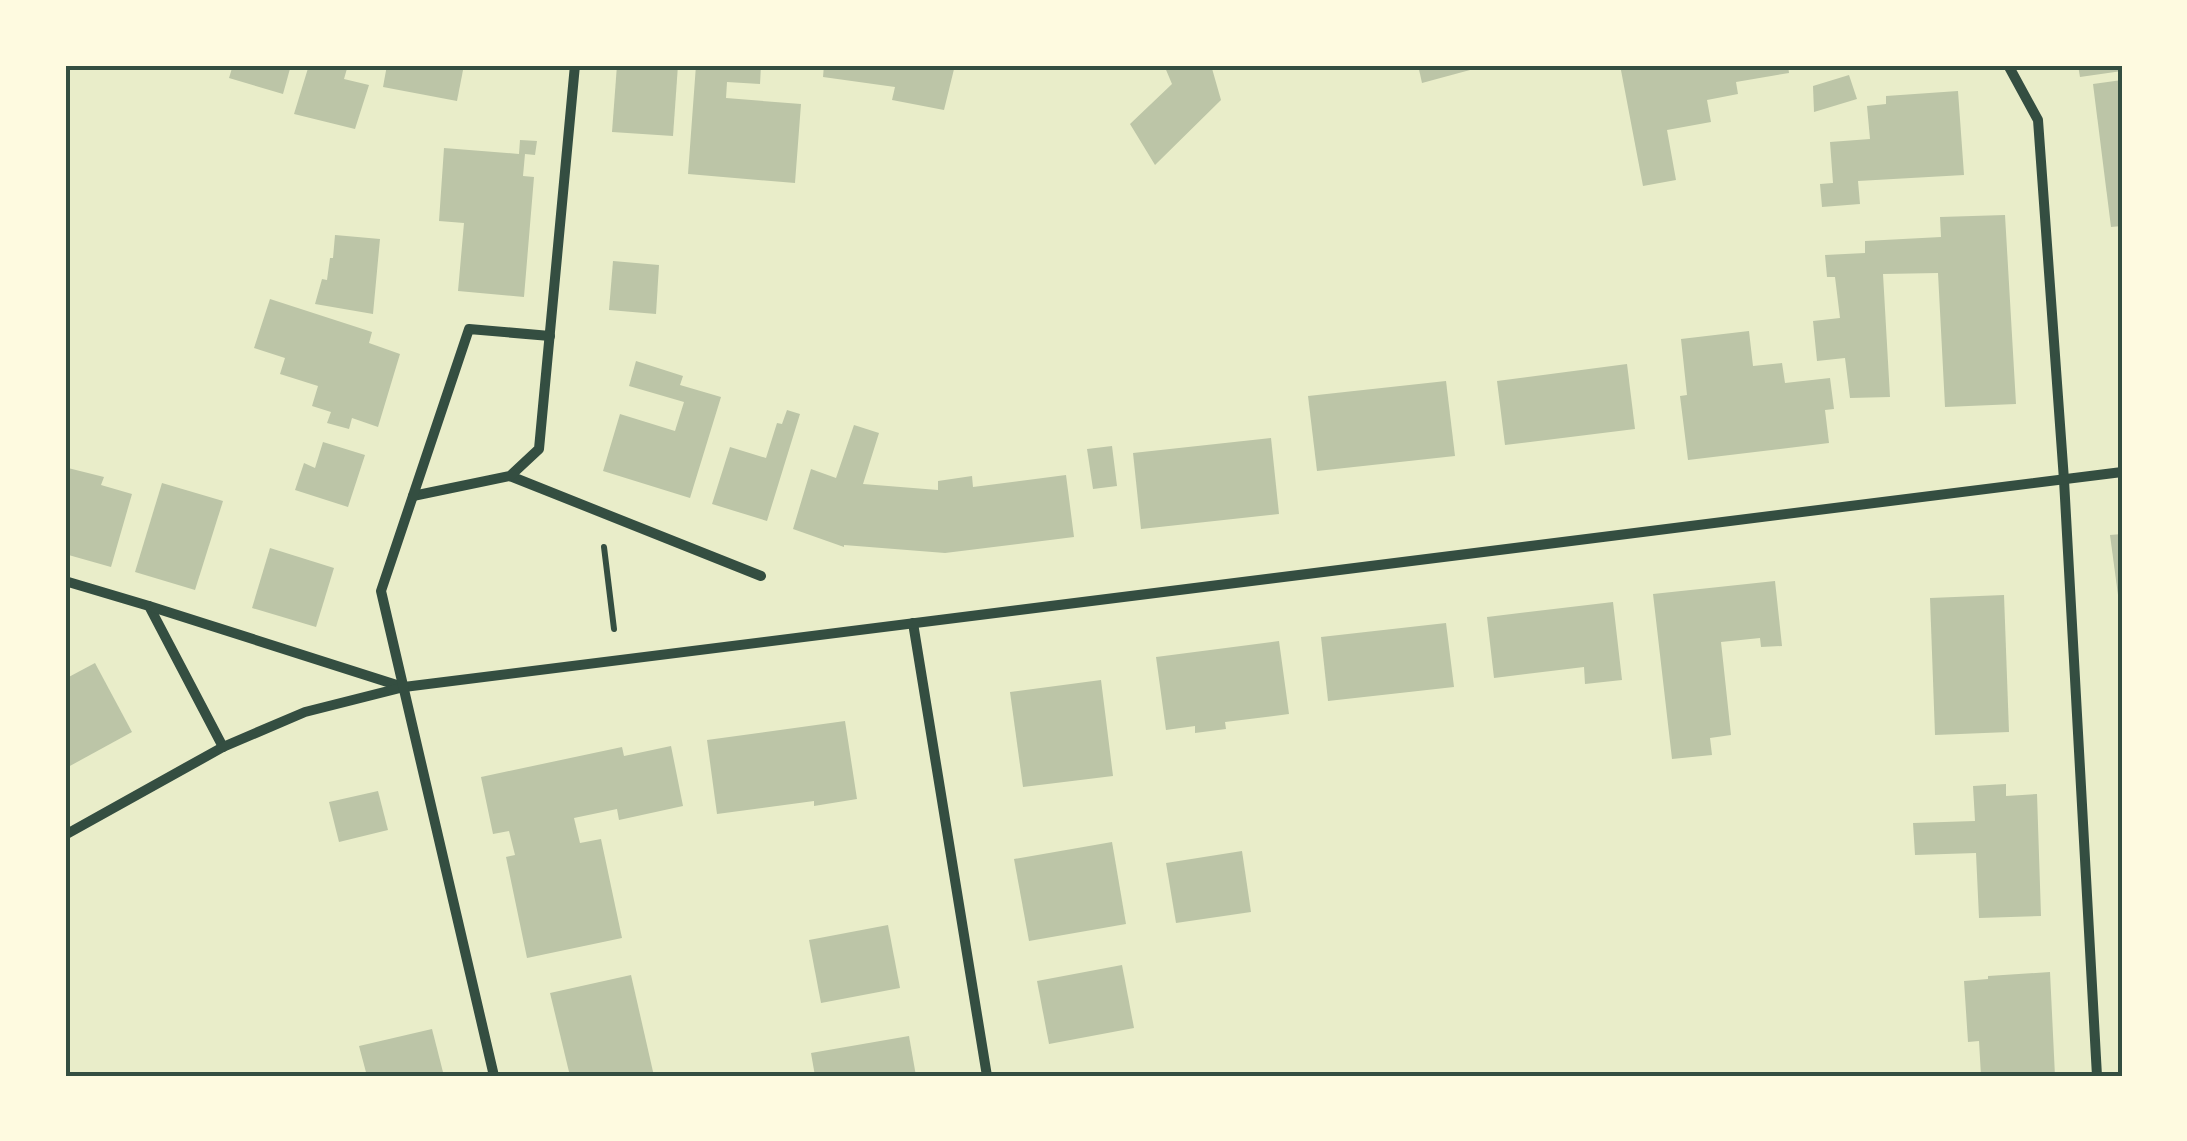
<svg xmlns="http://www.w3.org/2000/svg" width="2187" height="1141" viewBox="0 0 2187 1141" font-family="'Asap Condensed',sans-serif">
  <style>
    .building { fill: #bcc5a7 }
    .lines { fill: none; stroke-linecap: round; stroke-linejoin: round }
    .path { stroke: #344e41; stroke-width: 6 }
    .minor { stroke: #344e41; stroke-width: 10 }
    .neatline { fill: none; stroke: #344e41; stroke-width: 4 }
  </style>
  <rect width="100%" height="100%" fill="#e9edc9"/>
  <g class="building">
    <path d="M233,65H291L283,94L229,78Z"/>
    <path d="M309,65H348L344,79L369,85L355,129L294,114Z"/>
    <path d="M387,65H464L457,101L383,87Z"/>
    <path d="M617,65H678L673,136L612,132Z"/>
    <path d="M696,65H761L760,84L727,82L726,98L801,104L795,183L688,174Z"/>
    <path d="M824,65H955L944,110L892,100L895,87L823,77Z"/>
    <path d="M1164,65H1211L1221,100L1155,165L1130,124L1172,84Z"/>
    <path d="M1418,65H1469L1470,70L1422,83Z"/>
    <path d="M1620,65H1788L1789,73L1736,82L1738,94L1707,100L1711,122L1667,130L1676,180L1643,186Z"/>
    <path d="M2078,65H2122V71L2080,77Z"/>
    <path d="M1849,75L1857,99L1814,112L1813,86Z"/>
    <path d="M2122,80V226L2111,227L2093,84Z"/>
    <path d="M1958,91L1964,175L1858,181L1860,204L1822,207L1820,184L1833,183L1830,142L1870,139L1867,106L1886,104V96Z"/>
    <path d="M520,140L537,141L535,155L525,154L523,176L534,177L524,297L458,291L464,223L439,221L444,148L519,154Z"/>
    <path d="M2005,215L2016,404L1945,407L1938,273L1883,274L1890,397L1850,398L1845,358L1817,361L1813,321L1840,318L1835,277H1827L1825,255L1865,253V241L1941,237L1940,217Z"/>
    <path d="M335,235L380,239L373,314L315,304L322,279L327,280L330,258H333Z"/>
    <path d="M613,261L659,265L656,314L609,310Z"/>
    <path d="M270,299L372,332L369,343L400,354L378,427L352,418L349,429L327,423L331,412L312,406L318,386L280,374L285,358L254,348Z"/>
    <path d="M1749,331L1753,366L1782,363L1785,383L1830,378L1834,409L1825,410L1829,443L1688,460L1680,396L1687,395L1681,339Z"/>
    <path d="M636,361L683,376L680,385L721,397L690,498L603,471L620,414L675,431L684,402L629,386Z"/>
    <path d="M1627,364L1635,429L1505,445L1497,381Z"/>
    <path d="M1446,381L1455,456L1317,471L1308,396Z"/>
    <path d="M787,410L800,414L767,521L712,504L730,447L766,458L777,423L782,424Z"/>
    <path d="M854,425L879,433L863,484L938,490V481L972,476L973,487L1066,475L1074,537L945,553L844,545V547L793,529L811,469L836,478Z"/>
    <path d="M1271,438L1279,514L1141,529L1133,453Z"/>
    <path d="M323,442L365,455L348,507L295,490L304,463L315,468Z"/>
    <path d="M1112,446L1117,486L1093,489L1087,449Z"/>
    <path d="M68,468L104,477L101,485L132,494L111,567L65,554V479Z"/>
    <path d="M162,483L223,501L195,590L135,572Z"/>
    <path d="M2122,534V610H2120L2110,535Z"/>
    <path d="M270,548L334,568L316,627L252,608Z"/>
    <path d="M1775,581L1782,646L1761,647L1760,638L1721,642L1731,735L1710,738L1712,755L1672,759L1653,594Z"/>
    <path d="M2004,595L2009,732L1935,735L1930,598Z"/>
    <path d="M1613,602L1622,680L1585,684L1584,667L1494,678L1487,617Z"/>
    <path d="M1446,623L1454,687L1328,701L1321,637Z"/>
    <path d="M1279,641L1289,714L1225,722L1226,729L1195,733V726L1166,730L1156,657Z"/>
    <path d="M95,663L132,732L68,767L65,761V679Z"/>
    <path d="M1101,680L1113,776L1023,787L1010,692Z"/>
    <path d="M845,721L857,799L814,806V801L717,814L707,740Z"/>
    <path d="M671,746L683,806L619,820L617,809L574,818L580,843L601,839L622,938L527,958L506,857L515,855L509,831L493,834L481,777L622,747L624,756Z"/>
    <path d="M2006,784V796L2037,794L2041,916L1979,918L1976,853L1915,855L1913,823L1975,821L1973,786Z"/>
    <path d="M378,791L388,830L339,842L329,802Z"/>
    <path d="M1112,842L1126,924L1029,941L1014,859Z"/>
    <path d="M1242,851L1251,912L1176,923L1166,863Z"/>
    <path d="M888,925L900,988L821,1003L809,940Z"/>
    <path d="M1122,965L1134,1028L1049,1044L1037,981Z"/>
    <path d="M2050,972L2055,1076H1981L1979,1041L1968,1042L1964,981L1988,979V976Z"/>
    <path d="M631,975L654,1076H570L550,993Z"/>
    <path d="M432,1029L444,1076H367L359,1046Z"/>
    <path d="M909,1036L916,1076H815L811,1053Z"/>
  </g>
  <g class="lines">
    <path class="path" d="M604,547L614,629"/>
    <g class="minor">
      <path d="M2008,65L2038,120L2064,480L2097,1076"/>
      <path d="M510,476L761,576"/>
      <path d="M413,496L510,476L539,449L575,65"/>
      <path d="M65,581L149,606L223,747"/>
      <path d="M149,606L403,687"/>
      <path d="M913,623L987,1076"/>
      <path d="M65,835L223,747L305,712L404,687L2122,472"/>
      <path d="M494,1076L381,591L469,329L550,336"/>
    </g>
  </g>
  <rect width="2187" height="1141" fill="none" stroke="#fefae0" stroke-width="135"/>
  <rect x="68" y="68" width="2052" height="1006" class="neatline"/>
</svg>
